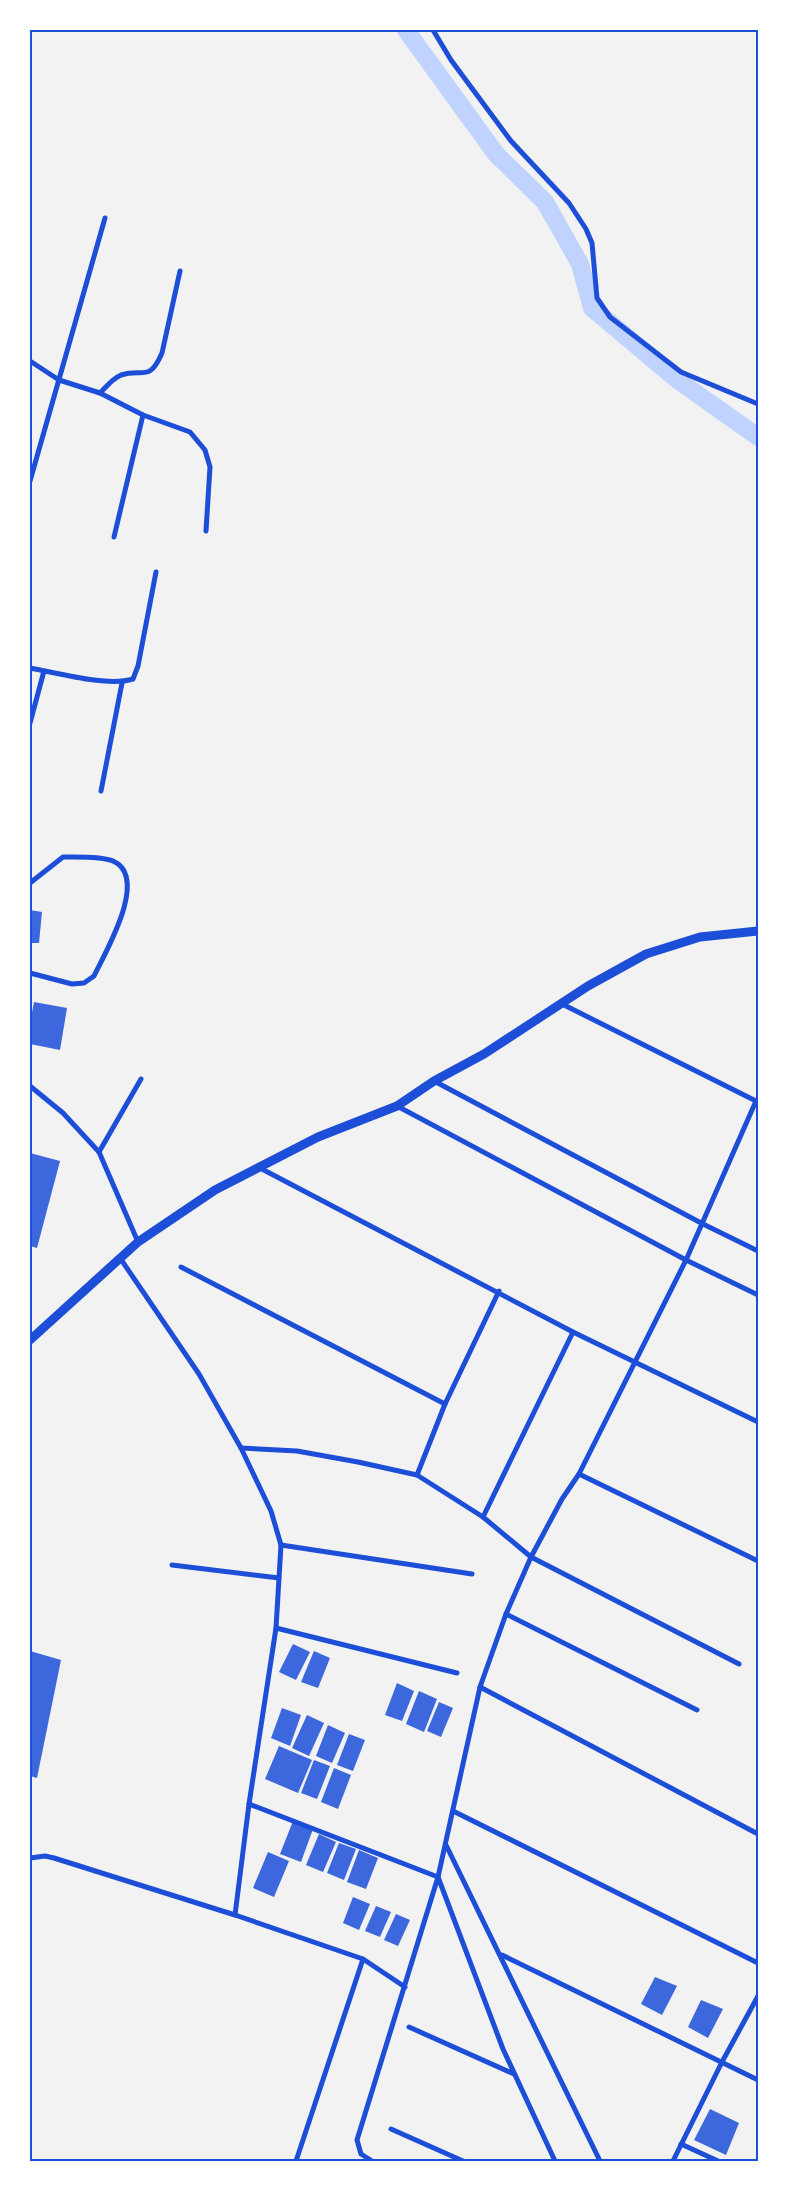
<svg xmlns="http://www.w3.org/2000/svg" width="788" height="2191" viewBox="0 0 788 2191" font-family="Lato,sans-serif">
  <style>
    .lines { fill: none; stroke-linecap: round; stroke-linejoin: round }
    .canal { stroke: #bfd3fe; stroke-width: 18 }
    .building { fill: #3d67dc }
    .minor { stroke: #1d4ed8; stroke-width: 5 }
    .tertiary { stroke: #1d4ed8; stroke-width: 9 }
    .neatline { fill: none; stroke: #1d4ed8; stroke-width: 2 }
  </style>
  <rect width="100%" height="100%" fill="#f2f2f2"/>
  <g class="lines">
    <path class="canal" d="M406,30L496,154L545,202L580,264L592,308L679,381L758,437"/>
  </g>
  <g class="building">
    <path d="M30,910L42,912L39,943H30Z"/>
    <path d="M34,1002L67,1008L60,1050L30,1044V1023Z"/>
    <path d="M30,1153L60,1161L37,1248L30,1246Z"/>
    <path d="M293,1644L310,1652L296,1680L279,1672Z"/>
    <path d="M30,1651L61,1660L37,1778L30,1776Z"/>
    <path d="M314,1651L330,1658L318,1688L301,1682Z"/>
    <path d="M397,1683L414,1691L402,1721L385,1715Z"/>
    <path d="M419,1691L437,1699L424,1732L406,1724Z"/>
    <path d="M439,1702L453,1708L441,1737L427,1731Z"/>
    <path d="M282,1708L301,1715L290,1746L271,1738Z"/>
    <path d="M307,1715L324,1723L309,1756L292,1748Z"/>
    <path d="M328,1725L345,1733L332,1763L316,1756Z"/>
    <path d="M349,1734L365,1740L353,1771L337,1765Z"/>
    <path d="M279,1746L312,1760L298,1793L265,1779Z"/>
    <path d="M314,1760L330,1766L317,1799L301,1793Z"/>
    <path d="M334,1768L351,1775L338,1809L321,1802Z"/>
    <path d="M293,1821L313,1829L301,1862L280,1854Z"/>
    <path d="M319,1834L336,1842L323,1872L306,1865Z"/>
    <path d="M339,1843L356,1849L344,1880L327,1873Z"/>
    <path d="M359,1850L378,1858L366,1889L347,1882Z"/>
    <path d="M268,1852L289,1861L274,1897L253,1888Z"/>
    <path d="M353,1897L370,1904L359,1930L343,1923Z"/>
    <path d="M376,1906L391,1912L380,1937L365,1931Z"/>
    <path d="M396,1914L410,1920L398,1946L384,1940Z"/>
    <path d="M655,1977L677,1986L662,2015L641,2004Z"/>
    <path d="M701,2000L723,2009L708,2038L688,2027Z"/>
    <path d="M710,2109L739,2123L726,2155L694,2140Z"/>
  </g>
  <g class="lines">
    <g class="minor">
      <path d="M433,30L451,60L511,141L569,203L586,229L592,243L597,298L610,317L681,372L758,404"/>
      <path d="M30,361L59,380L100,393L143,415L190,432L205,450L210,467L206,531"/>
      <path d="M100,393C107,386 112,379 121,375C143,368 149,383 162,353L180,271"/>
      <path d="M30,481L105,218"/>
      <path d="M114,537L143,415"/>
      <path d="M30,668C58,673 107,687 133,679L138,666L156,572"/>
      <path d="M30,723L44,671"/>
      <path d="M101,791L122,683"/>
      <path d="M30,883L63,857C76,857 102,856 113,861C150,877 105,953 94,976L84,983L72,984L30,973"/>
      <path d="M560,1003L758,1102"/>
      <path d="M434,1081L703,1224L758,1251"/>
      <path d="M30,1086L63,1113L99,1152L138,1242"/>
      <path d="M397,1106L686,1260L758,1295"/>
      <path d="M99,1152L141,1079"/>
      <path d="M258,1167L573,1332L758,1422"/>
      <path d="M120,1258L199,1374L241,1448L271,1511L281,1545L276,1628L249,1804L235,1915L363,1959L405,1987"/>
      <path d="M181,1267L445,1404"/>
      <path d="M241,1448L297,1451L358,1462L417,1475L483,1517L531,1557L506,1614L480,1687L438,1877L357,2140L361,2154L372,2161"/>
      <path d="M579,1474L686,1260L756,1101"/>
      <path d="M417,1475L445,1404L499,1291"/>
      <path d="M483,1517L573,1332"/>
      <path d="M281,1545L472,1574"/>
      <path d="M172,1565L279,1578"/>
      <path d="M506,1614L697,1710"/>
      <path d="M276,1628L457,1673"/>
      <path d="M739,1664L531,1557L562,1499L579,1474L758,1561"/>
      <path d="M480,1687L758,1834"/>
      <path d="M249,1804L438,1877L503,2049L555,2161"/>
      <path d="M453,1811L758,1963"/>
      <path d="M446,1845L600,2161"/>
      <path d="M30,1858L45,1856L54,1858L235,1915"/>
      <path d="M502,1955L758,2080"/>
      <path d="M409,2027L514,2074"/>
      <path d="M391,2129L463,2161"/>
      <path d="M681,2144L718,2161"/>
      <path d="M296,2161L363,1959"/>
      <path d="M673,2161L722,2062L758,1996"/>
    </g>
    <path class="tertiary" d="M30,1340L138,1242L215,1190L318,1137L397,1106L434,1081L484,1054L588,986L646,954L700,937L758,931"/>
  </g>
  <rect width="788" height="2191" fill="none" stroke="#ffffff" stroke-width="62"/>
  <rect x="31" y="31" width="726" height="2129" class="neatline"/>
</svg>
